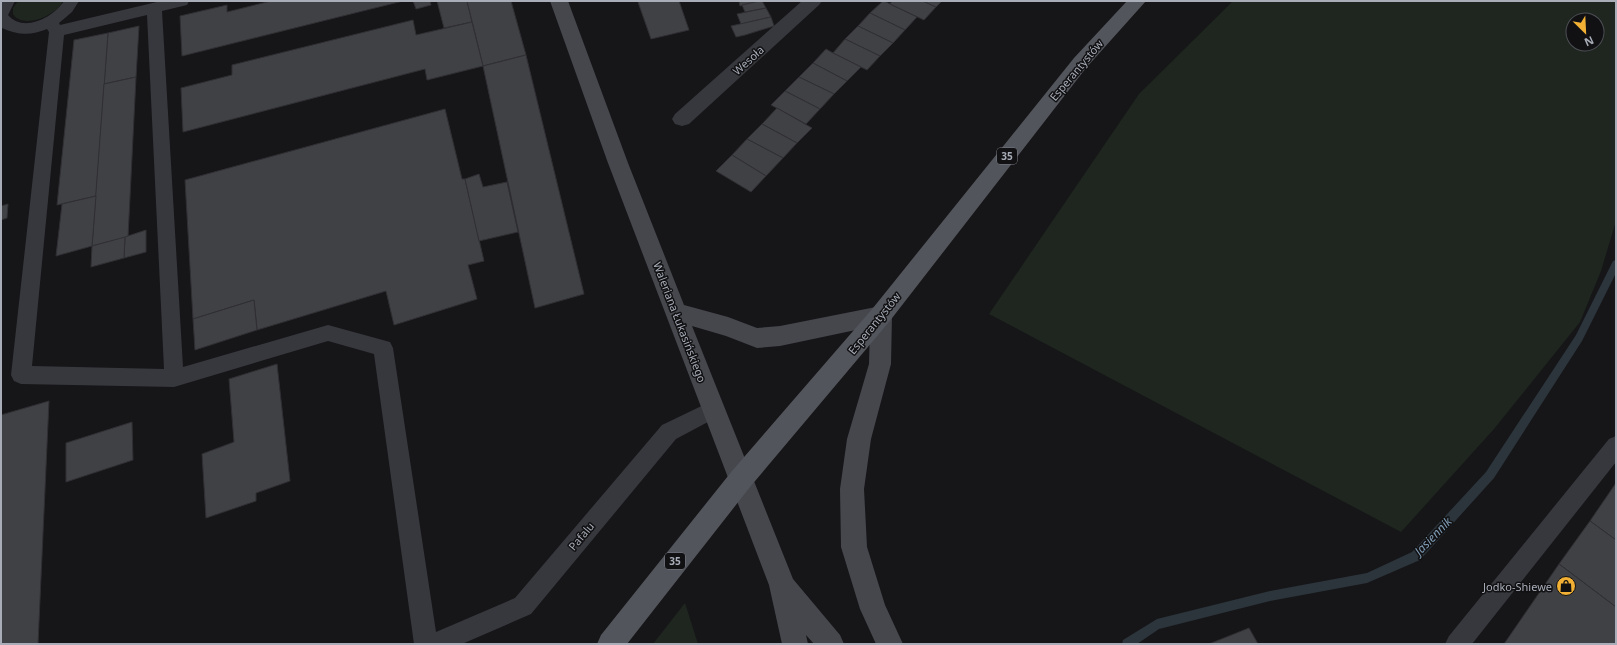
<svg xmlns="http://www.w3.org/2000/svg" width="1617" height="645" viewBox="0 0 1617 645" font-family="'Noto Sans',sans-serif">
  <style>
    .green { fill: #1e261f; fill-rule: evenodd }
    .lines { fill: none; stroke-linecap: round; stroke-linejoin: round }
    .stream { fill: #2c353c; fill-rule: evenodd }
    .building { fill: #404145; stroke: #303034 }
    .lane { fill: #37383d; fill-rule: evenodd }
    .street { fill: #37383d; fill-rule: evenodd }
    .secondary { fill: #45474d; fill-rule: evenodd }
    .primary { fill: #53555c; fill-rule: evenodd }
    .labels { text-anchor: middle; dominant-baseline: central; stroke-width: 3; stroke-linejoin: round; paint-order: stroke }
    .shield { fill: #111113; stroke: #7b7e86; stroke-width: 1 }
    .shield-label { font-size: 10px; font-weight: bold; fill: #a8adb8 }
    .street-label { font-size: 11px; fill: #a8adb8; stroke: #111113 }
    .poi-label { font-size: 11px; fill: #a8adb8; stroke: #111113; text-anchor: end }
    .water-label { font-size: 12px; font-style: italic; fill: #7f9bb3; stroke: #111113 }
  </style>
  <rect width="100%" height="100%" fill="#161618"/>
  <g class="green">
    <path d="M18,1H63C57,15 23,30 13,14V8Z"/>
    <path d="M1233,1H1616V221L1601,271L1580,322L1494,429L1401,532L989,314L1139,94ZM1573,20H1597V44H1573Z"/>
    <path d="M685,603L698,644H653Z"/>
  </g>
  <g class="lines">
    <path class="stream" d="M1616,260V273L1582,341L1494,478L1420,560L1367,583L1270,601L1159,629L1137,644H1122L1123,640L1157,619L1270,591L1367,573L1412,552L1486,472L1576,335L1613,261Z"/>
  </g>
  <g class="building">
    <path d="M271,1H403L182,56L180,16L227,5V12Z"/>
    <path d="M413,1H430L431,5L416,9Z"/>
    <path d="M437,1H467L472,22L444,28Z"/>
    <path d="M467,1H511L526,55L483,66Z"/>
    <path d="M643,1H679L689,30L651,39L638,2Z"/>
    <path d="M739,1H759L740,6Z"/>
    <path d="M759,1H762L766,8L745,12L742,5Z"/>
    <path d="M883,1H884L917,17L905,30L870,13Z"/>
    <path d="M892,1H923L936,7L924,20L890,4Z"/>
    <path d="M923,1H942L936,7Z"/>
    <path d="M766,8L771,17L741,24L737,14Z"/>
    <path d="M870,13L905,30L893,43L858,26Z"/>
    <path d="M771,17L774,26L745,35L736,37L731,26Z"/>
    <path d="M413,20L416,35L472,22L483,66L427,80L425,69L183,132L181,88L232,75V65Z"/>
    <path d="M139,26L136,77L104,84L108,33Z"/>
    <path d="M858,26L893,43L880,56L845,39Z"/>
    <path d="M108,33L96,196L57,205L74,40Z"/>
    <path d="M845,39L880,56L867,70L833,53Z"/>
    <path d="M826,49L833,53L861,67L847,81L813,63Z"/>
    <path d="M526,55L584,294L535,308L483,66Z"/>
    <path d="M813,63L847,81L834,94L799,77Z"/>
    <path d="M136,77L128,237L92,246L104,84Z"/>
    <path d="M799,77L834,94L820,109L785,91Z"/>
    <path d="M785,91L820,109L806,124L771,105Z"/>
    <path d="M777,108L812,128L797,143L762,124Z"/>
    <path d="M445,109L462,179H465L484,261L468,265L477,299L394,325L386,291L257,330L254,300L193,319L185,180Z"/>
    <path d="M762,124L797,143L783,158L747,139Z"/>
    <path d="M747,139L783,158L766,176L732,155Z"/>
    <path d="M732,155L766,176L751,192L716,171Z"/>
    <path d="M479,174L483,187L507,182L518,232L479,241L465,179Z"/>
    <path d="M96,196L92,246L56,256L62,204Z"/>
    <path d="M8,204L7,218L1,220V206Z"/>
    <path d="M146,230V252L124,258L125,237Z"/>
    <path d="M125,237L124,258L91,267L92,246Z"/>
    <path d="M254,300L257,330L195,350L193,319Z"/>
    <path d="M277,364L290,481L256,493V501L206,518L202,454L234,442L229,379Z"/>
    <path d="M49,401L38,644H1V415Z"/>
    <path d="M132,422L133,460L66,482V443Z"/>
    <path d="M1616,483V540L1590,521Z"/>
    <path d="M1590,521L1616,540V607L1559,564Z"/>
    <path d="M1559,564L1616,607V644H1504Z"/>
    <path d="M1249,628L1258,644H1209Z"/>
  </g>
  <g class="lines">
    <g class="lane">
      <path d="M1,1H15L8,15C23,33 53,18 64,1H79L72,12L59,23L60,25L161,1H189L187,5L162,11L183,367L328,325L390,342L393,348L436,632L515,598L662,425L714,400L721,403L724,409L721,415L676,439L531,614L462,644H414L374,354L328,341L174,387L21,384L14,381L11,375L49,32L47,29C31,36 17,35 2,28ZM147,15L164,369L32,366L64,35Z"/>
      <path d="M1616,436V462L1472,644H1445L1449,636L1609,439Z"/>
    </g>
    <path class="street" d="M802,1H822L819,5L689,124L682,126L675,124L672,119L675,114Z"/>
    <path class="secondary" d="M550,1H568L628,163L684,305L728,317L757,328L780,326L881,306L889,308L892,315L891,364L871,439L864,489L867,547L885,605L903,644H876L860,609L841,547L840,489L847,439L869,364L870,327L780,346L757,348L726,336L692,326L793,579L840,635L844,644H814L806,635L808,644H782L769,585L608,163Z"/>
    <path class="primary" d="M1127,1H1146L1086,68L889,322L750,487L627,644H597L601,635L732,471L873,308L1074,58Z"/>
  </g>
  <defs>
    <g id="shop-disc" transform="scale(1)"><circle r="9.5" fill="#f2b134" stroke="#111113"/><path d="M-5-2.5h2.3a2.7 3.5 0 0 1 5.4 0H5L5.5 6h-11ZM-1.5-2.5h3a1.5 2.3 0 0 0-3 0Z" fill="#111"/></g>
  </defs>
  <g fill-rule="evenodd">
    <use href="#shop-disc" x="1566" y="586"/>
  </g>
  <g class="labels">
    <g class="shield">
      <rect x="997" y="148" width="20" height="16" rx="3"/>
      <rect x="665" y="553" width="20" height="16" rx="3"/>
    </g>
    <g class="shield-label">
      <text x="1007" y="156">35</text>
      <text x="675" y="561">35</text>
    </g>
    <g class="street-label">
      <text transform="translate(748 60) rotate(-42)">Wesoła</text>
      <text transform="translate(1076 70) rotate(-50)">Esperantystów</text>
      <text transform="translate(680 322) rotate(69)">Waleriana Łukasińskiego</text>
      <text transform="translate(874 323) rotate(-51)">Esperantystów</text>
      <text transform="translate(581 536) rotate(-50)">Pafalu</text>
    </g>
    <g class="poi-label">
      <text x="1552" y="586">Jodko-Shiewe</text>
    </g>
    <g class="water-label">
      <text transform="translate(1433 536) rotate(-46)">Jasiennik</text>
    </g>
  </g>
  <rect width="1617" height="645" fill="none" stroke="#a8adb8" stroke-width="4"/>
  <g transform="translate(1585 32) rotate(156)"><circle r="19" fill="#111113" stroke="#4d4f55"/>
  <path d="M0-3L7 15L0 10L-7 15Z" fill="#f2b134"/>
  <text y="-6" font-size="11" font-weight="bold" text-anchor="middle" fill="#a8adb8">N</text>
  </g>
</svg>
